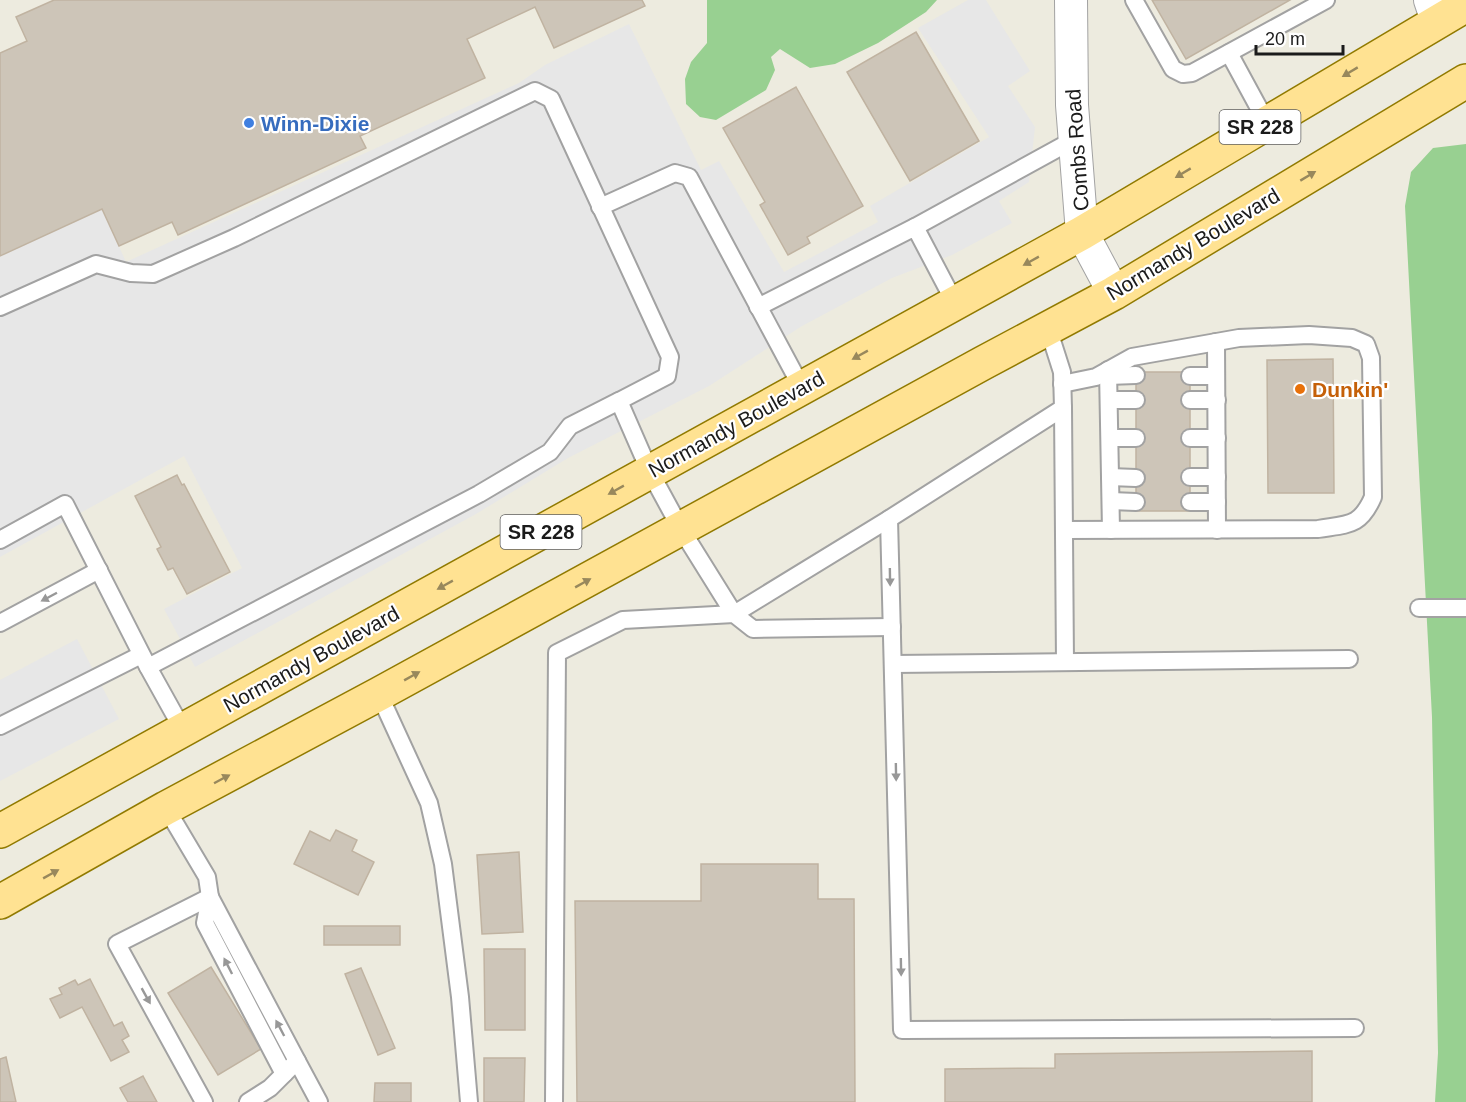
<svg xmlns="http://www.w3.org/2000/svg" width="1466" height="1102" viewBox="0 0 1466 1102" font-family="Helvetica,sans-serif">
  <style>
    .forest { fill: #98d091 }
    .parking { fill: #e7e7e7 }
    .building { fill: #cdc5b8; stroke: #c0b3a1; stroke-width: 1.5 }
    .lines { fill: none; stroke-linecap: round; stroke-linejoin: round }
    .service-casing { stroke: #a2a2a2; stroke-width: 20 }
    .minor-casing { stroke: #a2a2a2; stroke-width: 34 }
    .primary-casing { stroke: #917a00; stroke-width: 36 }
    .service { stroke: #fff; stroke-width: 16 }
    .minor { stroke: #fff; stroke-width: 32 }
    .primary { stroke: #ffe292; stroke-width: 33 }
    .oneway { fill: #98885c }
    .oneway2 { fill: #989898 }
    .shop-dot { fill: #3f7fe0; stroke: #fff; stroke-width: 2 }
    .food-dot { fill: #e8710a; stroke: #fff; stroke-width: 2 }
    .labels { text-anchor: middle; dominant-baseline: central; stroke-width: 4.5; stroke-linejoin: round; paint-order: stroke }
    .shield { fill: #fff; stroke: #5f5f5f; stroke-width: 1.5 }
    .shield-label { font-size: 20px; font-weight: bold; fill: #1b1b1b }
    .shop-label { font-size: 21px; font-weight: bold; fill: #366cbe; stroke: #fff; text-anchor: start }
    .street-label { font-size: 21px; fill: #1b1b1b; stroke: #fff }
    .food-label { font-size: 21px; font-weight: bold; fill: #c56008; stroke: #fff; text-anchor: start }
  </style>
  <rect width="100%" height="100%" fill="#edebdf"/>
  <g class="forest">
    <path d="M707,0H937L926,12L878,43L835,64L810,68L780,49L771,57L775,70L766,90L716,120L700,117L686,104L685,79L691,62L707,43Z"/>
    <path d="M1466,144V1102H1435L1438,1053L1432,717L1405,206L1411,172L1433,148Z"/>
  </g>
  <g class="parking">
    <path d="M968,0H986L1030,71L1008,86L1035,127L1029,182L999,201L1012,223L952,255L892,278L802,326L709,386L568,458L476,514L195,667L164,609L242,568L184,456L0,557V256L102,209L126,262L519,83L545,65L629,24L701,170L719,161L784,272L878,222L870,206L989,137L918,28Z"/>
    <path d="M77,639L119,719L0,781V680Z"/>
  </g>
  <g class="building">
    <path d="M54,0H642L645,6L554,48L535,7L467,39L485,78L360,136L366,148L178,235L172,222L119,246L102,209L0,256V53L27,41L16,17Z"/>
    <path d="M1152,0H1290L1186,59Z"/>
    <path d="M916,32L979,141L910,181L847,72Z"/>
    <path d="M796,87L863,206L807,237L810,243L788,255L760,205L765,202L723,128Z"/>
    <path d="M1333,359L1334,493H1268L1267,360Z"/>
    <rect x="1136" y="372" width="54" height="139"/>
    <path d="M177,475L182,485L184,484L230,572L187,594L173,568L168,570L157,549L161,547L135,496Z"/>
    <path d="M336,830L357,840L352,851L374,862L358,895L294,864L310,831L330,841Z"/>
    <path d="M519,852L523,932L482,934L477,855Z"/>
    <path d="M701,864H818V899H854L855,1102H577L575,901H701Z"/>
    <rect x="324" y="926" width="76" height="19"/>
    <path d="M484,949H525V1030H485Z"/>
    <path d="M211,967L261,1049L218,1075L168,993Z"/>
    <path d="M361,968L395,1048L378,1055L345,974Z"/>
    <path d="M90,979L114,1026L122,1022L129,1036L122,1040L129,1052L111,1061L82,1007L60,1018L50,999L62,994L59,988L75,980L78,985Z"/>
    <path d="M1312,1051V1102H945V1069L1055,1068V1054Z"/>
    <path d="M6,1057L16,1102H0V1059Z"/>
    <path d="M484,1058H525L524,1102H484Z"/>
    <path d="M143,1076L157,1102H128L120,1088Z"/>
    <path d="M375,1083H411V1102H374Z"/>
  </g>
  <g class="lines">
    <g class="service-casing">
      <g id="service">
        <path d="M1134,0L1173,69L1183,74L1192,73L1326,0"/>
        <path d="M1229,53L1267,123"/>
        <path d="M600,207L675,173L689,177L802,388"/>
        <path d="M915,227L1075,139"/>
        <path d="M0,307L96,264L131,273L153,274L234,238L535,91L551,99L670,357L667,376L619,401"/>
        <path d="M758,307L915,227L955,303"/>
        <path d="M1216,342L1217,530"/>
        <path d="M1108,370L1111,530"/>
        <path d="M1108,376L1136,375"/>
        <path d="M1190,376H1216"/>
        <path d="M1062,384L1096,377L1132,357L1239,338L1309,335L1352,338L1366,344L1371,358L1373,497C1360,527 1348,524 1318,529L1064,530"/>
        <path d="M1109,400H1136"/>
        <path d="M1190,400H1217"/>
        <path d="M1063,408L1065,662"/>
        <path d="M1110,438H1136"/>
        <path d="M1190,438H1217"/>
        <path d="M1110,477L1136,478"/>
        <path d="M1190,477H1217"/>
        <path d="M1111,501L1136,502"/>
        <path d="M1190,502H1217"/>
        <path d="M889,519L902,1030L1355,1028"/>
        <path d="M0,540L65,504L148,667L479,494L550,452L570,426L619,401L650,472L681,529L734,614L889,519L1063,408L1062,372L1048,328"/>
        <path d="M1419,608H1466"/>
        <path d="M0,623L99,570"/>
        <path d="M893,664L1349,659"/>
        <path d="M148,667L183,730"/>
        <path d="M379,694L429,803L443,864L460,997L469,1102"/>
        <path d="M0,726L141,655"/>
        <path d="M166,808L207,877L210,897L205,923L284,1074"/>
        <path d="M210,897L297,1061L270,1088L248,1102"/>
        <path d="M297,1061L319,1102"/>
        <path d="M204,1102L117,944L210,897"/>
        <path d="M554,1102L557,653L623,620L734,614L753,629L892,627"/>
      </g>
    </g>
    <g class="minor-casing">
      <g id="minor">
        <path d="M1071,0L1072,105L1082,233L1114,293"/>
        <path d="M1430,0L1437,21"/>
      </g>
    </g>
    <g class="primary-casing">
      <g id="primary">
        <path d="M0,831L1082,233L1466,5"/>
        <path d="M0,902L166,808L379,694L983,363L1114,293L1466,81"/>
      </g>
    </g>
    <use href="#service" class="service"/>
    <use href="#minor" class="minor"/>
    <use href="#primary" class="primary"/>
  </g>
  <defs><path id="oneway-solid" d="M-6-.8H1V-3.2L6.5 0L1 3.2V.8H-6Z" transform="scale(1.5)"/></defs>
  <g class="oneway">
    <use href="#oneway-solid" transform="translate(1350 72) rotate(149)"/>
    <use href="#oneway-solid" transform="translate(1183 173) rotate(149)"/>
    <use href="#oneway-solid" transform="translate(1308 176) rotate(-31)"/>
    <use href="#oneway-solid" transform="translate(1031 261) rotate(151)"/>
    <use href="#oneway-solid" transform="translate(860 355) rotate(151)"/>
    <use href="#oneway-solid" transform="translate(616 490) rotate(151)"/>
    <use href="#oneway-solid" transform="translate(583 583) rotate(-29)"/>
    <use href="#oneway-solid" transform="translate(445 585) rotate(151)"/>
    <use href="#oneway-solid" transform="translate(412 676) rotate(-29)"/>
    <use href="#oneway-solid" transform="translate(222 779) rotate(-28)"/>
    <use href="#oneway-solid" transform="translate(51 874) rotate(-29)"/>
  </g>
  <g class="oneway2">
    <use href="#oneway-solid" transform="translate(890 577) rotate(89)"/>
    <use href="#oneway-solid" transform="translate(49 597) rotate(152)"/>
    <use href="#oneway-solid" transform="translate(896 772) rotate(89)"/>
    <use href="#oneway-solid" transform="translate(228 966) rotate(-117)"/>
    <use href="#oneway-solid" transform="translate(901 967) rotate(89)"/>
    <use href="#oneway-solid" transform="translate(146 996) rotate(61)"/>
    <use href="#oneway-solid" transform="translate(280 1028) rotate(-118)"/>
  </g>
  <circle class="shop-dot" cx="249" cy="123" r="6"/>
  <circle class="food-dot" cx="1300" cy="389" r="6"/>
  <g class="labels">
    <g class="shield">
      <rect x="1219.5" y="110" width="81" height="34" rx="4.5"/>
      <rect x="500.5" y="515" width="81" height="34" rx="4.5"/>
    </g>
    <g class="shield-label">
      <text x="1260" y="127">SR 228</text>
      <text x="541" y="532">SR 228</text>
    </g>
    <g class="shop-label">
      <text x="261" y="123">Winn-Dixie</text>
    </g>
    <g class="street-label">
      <text transform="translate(1077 150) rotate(-94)">Combs Road</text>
      <text transform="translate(1193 244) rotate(-31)">Normandy Boulevard</text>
      <text transform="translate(736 424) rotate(-29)">Normandy Boulevard</text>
      <text transform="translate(311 659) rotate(-29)">Normandy Boulevard</text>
    </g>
    <g class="food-label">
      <text x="1312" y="389">Dunkin'</text>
    </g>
  </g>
  <path d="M1256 45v9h87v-9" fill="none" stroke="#1b1b1b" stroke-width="3"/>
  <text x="1265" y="45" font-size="18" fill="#1b1b1b" stroke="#ffffff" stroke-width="4.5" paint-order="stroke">20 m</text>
</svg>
